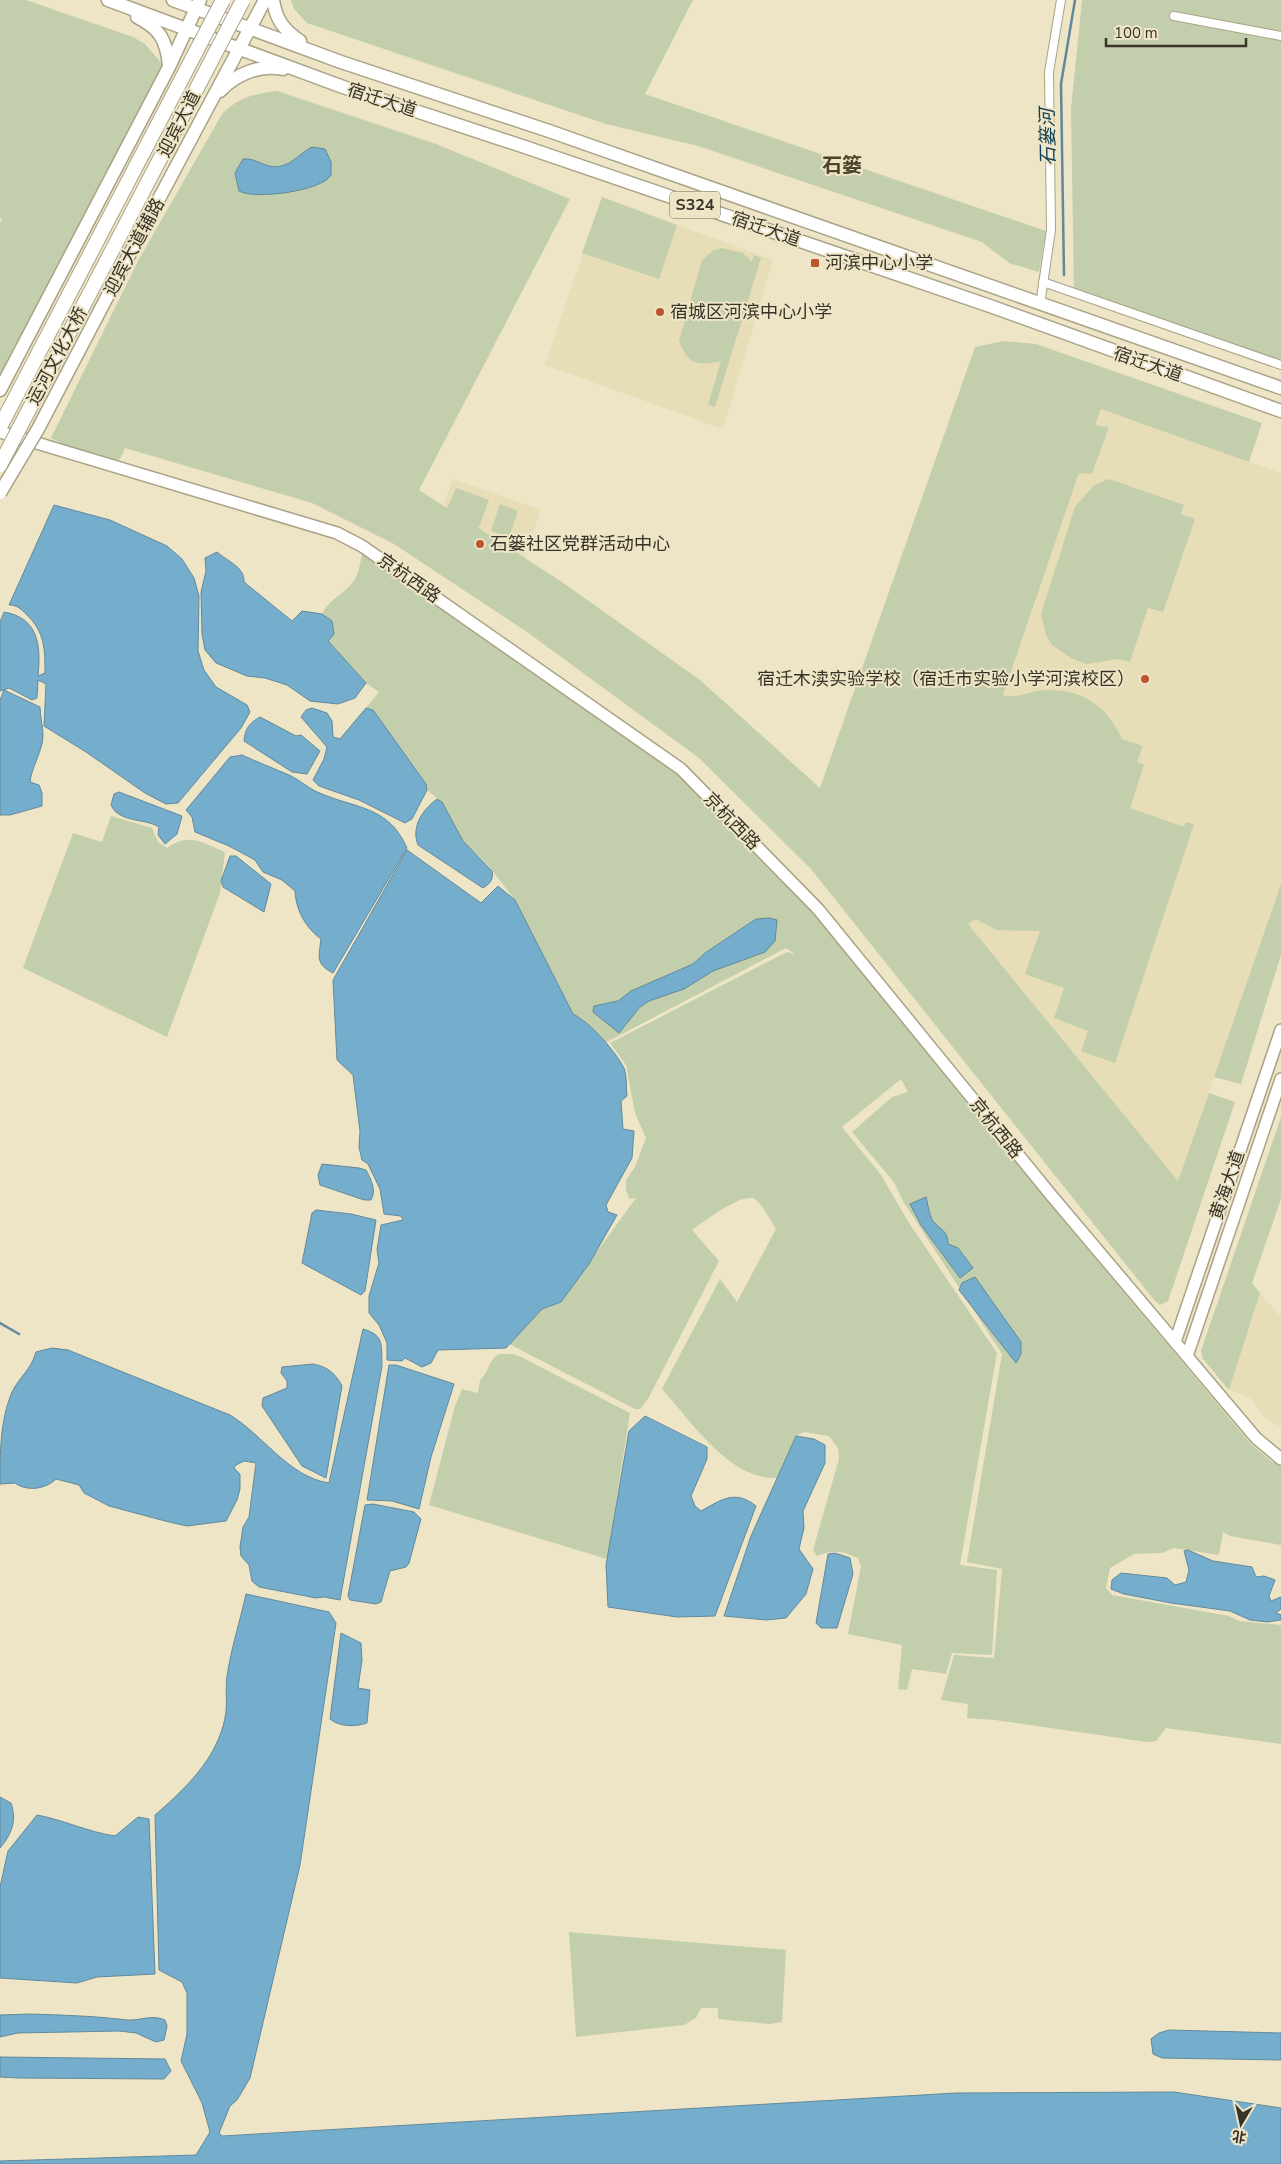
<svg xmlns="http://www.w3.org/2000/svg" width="1281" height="2164" viewBox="0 0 1281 2164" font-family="'Nunito Sans','Noto Sans SC',sans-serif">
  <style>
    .built { fill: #e7ddb7 }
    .green { fill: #c3ceac }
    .water { fill: #75aecc; stroke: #62899b }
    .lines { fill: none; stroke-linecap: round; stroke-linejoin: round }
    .stream { stroke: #62899b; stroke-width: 2.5 }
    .street-casing { stroke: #a9a285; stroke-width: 10 }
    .secondary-casing { stroke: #a9a285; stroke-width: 14 }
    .primary-casing { stroke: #a9a285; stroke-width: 15 }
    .highway-casing { stroke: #a9a285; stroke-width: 16 }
    .street { stroke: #fff; stroke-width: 8 }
    .secondary { stroke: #fff; stroke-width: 11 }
    .primary { stroke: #fff; stroke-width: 12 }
    .highway { stroke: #fff; stroke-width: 14 }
    .primary-bridge-casing { stroke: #a9a285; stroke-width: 15; stroke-linecap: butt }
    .highway-bridge-casing { stroke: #a9a285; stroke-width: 16; stroke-linecap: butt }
    .primary-bridge { stroke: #fff; stroke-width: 12 }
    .highway-bridge { stroke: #fff; stroke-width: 14 }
    .poi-dot { fill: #bc542d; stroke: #eee5c7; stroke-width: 2 }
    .labels { text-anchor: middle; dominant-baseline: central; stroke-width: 4; stroke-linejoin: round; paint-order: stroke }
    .shield { fill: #eee5c7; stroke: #6e6858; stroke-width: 1 }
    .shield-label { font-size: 16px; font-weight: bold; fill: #373328 }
    .street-label { font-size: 18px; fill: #373328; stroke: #eee5c7 }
    .poi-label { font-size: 18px; fill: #373328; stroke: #eee5c7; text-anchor: start }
    .water-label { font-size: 19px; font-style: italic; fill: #0e3f55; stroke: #eee5c7 }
    .quarter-label { font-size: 20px; font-weight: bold; fill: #4b442a; stroke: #eee5c7 }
  </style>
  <rect width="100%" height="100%" fill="#eee5c7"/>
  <g class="built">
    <path d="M602,197L773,260L723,429L545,365Z"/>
    <path d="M1101,409L1281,473V884L1178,1182L938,887L1079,473L1092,474L1109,428L1095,425Z"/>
    <path d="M453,479L541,510L521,566L433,535Z"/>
    <path d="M1260,1293L1281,1317V1427L1265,1418L1250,1398L1229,1390Z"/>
  </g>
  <g class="green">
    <path d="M0,0H26L133,37L145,44L163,65L0,391V223L2,219L0,218Z"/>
    <path d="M291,0H693L645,94L1046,231L1039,272L1009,263L982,242L698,146L606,124L307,23L294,9Z"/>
    <path d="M1082,0H1281V360L1074,293L1071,109Z"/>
    <path d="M277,91L436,144L570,199L419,490L447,508L456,488L489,500L479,527H477L562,582L700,680L820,788L975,347L1004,341L1036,344L1262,423L1249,462L1101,409L1095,425L1109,427L1092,474L1079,473L1003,695C1014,699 1025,693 1037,691C1076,685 1107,704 1122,739L1143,746L1137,762L1144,765L1130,808L1184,827L1186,822L1194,824L1115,1063L1081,1051L1088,1031L1054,1018L1064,988L1025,974L1040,931L997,930L975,919L968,924L1178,1181L1209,1093L1235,1102L1168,1301L1160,1305L1155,1301L811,869L699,758L527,632L394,544L312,503L125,448L120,459L113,462L77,451L51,438L138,261L222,114C239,97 254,94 277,91Z"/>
    <path d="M602,197L677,225L659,279L582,253Z"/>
    <path d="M722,248L743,253L752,262L754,255L761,258L715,407L708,405L721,361C698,366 688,365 679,341L702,260L714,250Z"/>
    <path d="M1109,479L1184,505L1181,514L1195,519L1163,612L1148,608L1130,662L1118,659L1087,664L1071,658L1052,645L1046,635L1041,614L1075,507L1094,485Z"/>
    <path d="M500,504L518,511L509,537L491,531Z"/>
    <path d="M363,552L681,775L824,925L1058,1214L1250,1443L1272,1462L1281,1465V1545L1230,1536L1223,1532L1219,1555L1174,1548L1162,1553L1134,1554L1110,1568L1106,1588L1112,1595L1229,1616L1239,1621L1281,1625V1744L1166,1728L1156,1741L1147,1742L995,1720L967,1718L968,1704L941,1700L954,1655L994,1658L1002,1569L967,1562L1002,1354L903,1201L894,1182L852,1132L892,1097L908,1092L901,1079L842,1127L881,1175L909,1223L997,1353L960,1565L997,1570L992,1655L952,1653L946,1674L912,1669L907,1690L898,1689L902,1645L848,1634L861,1566L858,1558C843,1551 833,1549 817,1556L813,1550L839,1459L838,1448L829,1436L804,1432L796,1436L777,1478C729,1480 692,1422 662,1389L720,1279L737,1302L776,1229C770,1220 764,1207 756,1200C744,1190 704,1222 692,1230L719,1261L648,1399L640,1409H635L509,1344L542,1309L561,1301L636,1198L630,1199L626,1191V1180L635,1167L646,1138L635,1113L626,1065L610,1043L787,952L796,955L786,948L605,1043L582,1018L573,1014L515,900L488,865L463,841L442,802L427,790L421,777L373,710L366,708L379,692L366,683L328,641L334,634L332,621L322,614C329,599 343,595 353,582C359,574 360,562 363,552Z"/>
    <path d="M111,816L152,828L158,842L167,848C190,832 202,843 225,852L220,893L167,1037L23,968L73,833L102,842Z"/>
    <path d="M1281,884V955L1241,1084L1214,1077Z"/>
    <path d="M1281,1117V1199L1252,1283L1260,1293L1229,1390L1203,1359L1201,1351Z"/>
    <path d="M499,1354H513L521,1357L630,1413L607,1559L429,1505L455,1406L462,1389L478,1393L480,1380C490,1371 487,1362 499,1354Z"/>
    <path d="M569,1932L786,1950L782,2022L770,2024L718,2019V2008H701L696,2018L684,2025L576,2037Z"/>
  </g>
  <g class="water">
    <path d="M312,147L325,149L331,162V175C322,191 255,200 239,191L235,173L243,159C256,157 266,170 281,166C292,164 302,152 312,147Z"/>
    <path d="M54,505L110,520L167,546L182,559L194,578L199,596L198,651L204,670L216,687L247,705L250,712L241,728L178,803L166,804L145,793L86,752L44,726L46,684L38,680L37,698L32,700L9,688L0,691V622L4,612C39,618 41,646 38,676L45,673C45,649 45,632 26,614C21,609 17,605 9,605Z"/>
    <path d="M217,552C227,561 245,567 244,582L292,621L302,611L322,614L332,621L334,634L328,641L366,683L355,698L338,704L310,701L287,685L265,678L247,676L216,663L205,650L202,634L201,592L206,571L205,558Z"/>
    <path d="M4,690L40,707C40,717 43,726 43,735C43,751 32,765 30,782L39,785L42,793V806L10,815H0V700Z"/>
    <path d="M312,708L327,713L332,721L333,737L340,739L366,708L373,710L426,784L427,790L412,819L405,823L359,800L319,786L313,780L324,759L327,747L301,717L306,710Z"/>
    <path d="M260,717L296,736L301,735L320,751L307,774L292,772L244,741C245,729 249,723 260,717Z"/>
    <path d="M242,755C257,762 273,768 289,775C298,779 306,786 315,791C353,809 388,804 407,848L333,973C315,964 319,956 321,939C306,928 296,911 295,891L282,880L263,872L255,860L229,846L195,832L192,817L186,810L230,757Z"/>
    <path d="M119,792L182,816L177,834L165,844L158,835L159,827C145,818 119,823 111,805L114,794Z"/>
    <path d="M437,799L442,802L463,841L492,871C494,879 490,884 483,888L418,845C411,827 422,810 437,799Z"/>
    <path d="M407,850L481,903L498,886L515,900L573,1014C589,1021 616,1052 624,1068C627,1076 626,1088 627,1096L621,1101L623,1129L634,1131L632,1158L606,1205L608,1212L617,1215L589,1264L561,1302L542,1309L506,1348L438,1350L431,1363L422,1367L405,1358L402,1361L387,1360V1343L379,1325L369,1313V1296L379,1263L377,1250L381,1225L403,1220L401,1216L384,1214L380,1189L368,1164L362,1160L359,1147L360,1131L353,1075L337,1060L333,980Z"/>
    <path d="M230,856H236L271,884L264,912L223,887L221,881Z"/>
    <path d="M769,918L777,920L775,941L765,952L713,971L684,989L649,1001L640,1007L619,1033L593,1012L594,1006L618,1001L631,991L693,964L705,953L756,919Z"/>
    <path d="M322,1164L359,1168L366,1170C371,1180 377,1190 371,1200H364L320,1185L318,1175Z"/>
    <path d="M926,1197C928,1204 929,1215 933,1221C940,1230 948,1230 948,1244L958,1248L973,1268L960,1278L921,1225L910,1204Z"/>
    <path d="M316,1210L351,1214L376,1220L365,1291L361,1295L302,1263L312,1213Z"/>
    <path d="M975,1277L1021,1342V1354L1016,1363L959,1290L962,1283Z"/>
    <path d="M363,1329C385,1335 381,1346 382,1366L340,1600L324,1597L316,1598L259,1587L252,1581L249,1565L241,1556L240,1547L243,1527L249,1517L256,1463L244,1461L236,1465L234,1468L240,1474V1489L237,1500L226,1521L187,1526L169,1522L109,1506L84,1493L79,1485L56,1479C46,1489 27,1492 15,1483L0,1484C0,1452 0,1421 12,1392C20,1376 31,1370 36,1352L52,1348L68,1350L230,1415C263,1435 289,1477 329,1483Z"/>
    <path d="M313,1364C328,1367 335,1373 342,1386L326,1478L302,1466L262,1406L263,1398L287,1388V1381L281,1373L282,1367Z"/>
    <path d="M389,1365H396L454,1384L431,1457L419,1509L392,1501L367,1500Z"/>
    <path d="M645,1416L707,1447V1459L691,1496L695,1506L701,1511C721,1500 735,1489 756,1506L715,1616L677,1617L608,1607L606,1565L629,1431Z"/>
    <path d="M796,1436L814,1439L825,1445V1463L803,1511L804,1528L799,1549L813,1569L806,1594L786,1618L766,1620L724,1616L751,1536Z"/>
    <path d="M373,1504L414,1512L421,1519L409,1563L406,1567L390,1571L381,1602L376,1604L350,1600L348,1596L365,1505Z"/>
    <path d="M1188,1550L1213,1561L1252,1567L1256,1577L1264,1576L1275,1580L1269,1596L1271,1601L1281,1597V1609L1276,1613L1281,1615V1620L1267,1622L1250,1620L1230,1611L1171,1603L1124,1594L1111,1589L1112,1580L1121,1573L1167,1578L1175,1585L1186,1582L1189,1570L1184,1551Z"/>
    <path d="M835,1553L850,1558L853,1574L837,1628H821L816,1623L828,1554Z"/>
    <path d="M246,1594L329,1612L336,1623L300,1865L250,2078L237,2100L230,2106L219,2133L222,2136L956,2093L1174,2092L1281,2108V2164H0V2161L196,2155L210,2132L202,2103L181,2061L187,2034V1993L182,1982L159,1970L155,1815C185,1789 217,1759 225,1718C228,1704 225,1690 227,1676C231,1649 240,1621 246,1594Z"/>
    <path d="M341,1633L361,1643L362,1660L358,1688L370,1690L367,1723C356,1727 339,1727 330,1719Z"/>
    <path d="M0,1797L11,1803C17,1820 12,1834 0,1848Z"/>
    <path d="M37,1815C64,1820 88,1832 115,1836L138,1817L149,1819L155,1974L97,1977L77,1983L0,1978V1887L8,1851Z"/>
    <path d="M30,2014C63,2015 95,2016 127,2020C141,2021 151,2014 165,2020L167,2026L164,2040L156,2042L136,2033L119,2031L18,2033L0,2037V2015Z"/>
    <path d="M1169,2030L1281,2033V2060L1162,2058L1153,2054L1151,2039L1159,2033Z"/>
    <path d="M0,2057L165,2059L171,2071L164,2079L19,2078L0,2077Z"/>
  </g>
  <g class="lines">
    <g class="stream">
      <path d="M1064,275L1061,84L1075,0"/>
      <path d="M0,1323L19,1334"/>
    </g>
    <g class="street-casing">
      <g id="street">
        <path d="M1174,16L1281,36"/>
        <path d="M1043,282L1281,365"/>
        <path d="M1040,305L1051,230L1049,72L1061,0"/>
      </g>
    </g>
    <g class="secondary-casing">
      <g id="secondary">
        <path d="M0,432L337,533L362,546L681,769L818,909L1051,1195L1256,1438L1281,1459"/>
        <path d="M1175,1342L1281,1030"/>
        <path d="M1187,1356L1281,1079"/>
      </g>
    </g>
    <g class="primary-casing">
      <g id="primary">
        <path d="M108,0L343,87L528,148L990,306L1281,411"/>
        <path d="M173,0L341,62L549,131L1281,388"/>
        <path d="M273,0C276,20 284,30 300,41"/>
        <path d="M137,17C160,29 166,39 169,65"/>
        <path d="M220,91C236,74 260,64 283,69"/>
        <path d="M129,255L265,0"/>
        <path d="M0,390L169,67L200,0"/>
      </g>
    </g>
    <g class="highway-casing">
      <path id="highway" d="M0,427L98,239"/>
    </g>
    <use href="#street" class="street"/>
    <use href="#secondary" class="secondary"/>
    <use href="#primary" class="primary"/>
    <use href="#highway" class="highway"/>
    <g class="primary-bridge-casing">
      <path id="primary-bridge" d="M0,493L38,429L129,255"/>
    </g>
    <g class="highway-bridge-casing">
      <g id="highway-bridge">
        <path d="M98,239L223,0"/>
        <path d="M0,465L243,0"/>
      </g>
    </g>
    <use href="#primary-bridge" class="primary-bridge"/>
    <use href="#highway-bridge" class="highway-bridge"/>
  </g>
  <g class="poi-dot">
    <rect x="810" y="258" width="10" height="10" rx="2.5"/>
    <circle cx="660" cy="312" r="5"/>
    <circle cx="480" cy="544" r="5"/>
    <circle cx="1145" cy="679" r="5"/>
  </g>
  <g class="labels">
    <rect class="shield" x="670" y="191.5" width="50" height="27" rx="4"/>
    <g class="shield-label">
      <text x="695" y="205">S324</text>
    </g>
    <g class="street-label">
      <text transform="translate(382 100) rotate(18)">宿迁大道</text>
      <text transform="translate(179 124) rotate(-63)">迎宾大道</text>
      <text transform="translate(766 229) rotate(19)">宿迁大道</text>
      <text transform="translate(134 247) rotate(-62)">迎宾大道辅路</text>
      <text transform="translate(57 356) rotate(-62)">运河文化大桥</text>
      <text transform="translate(1148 364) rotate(19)">宿迁大道</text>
      <text transform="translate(409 578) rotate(35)">京杭西路</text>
      <text transform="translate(732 821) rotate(46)">京杭西路</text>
      <text transform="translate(996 1128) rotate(51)">京杭西路</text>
      <text transform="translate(1227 1185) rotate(-71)">黄海大道</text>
    </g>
    <g class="poi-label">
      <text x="825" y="263">河滨中心小学</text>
      <text x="670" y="312">宿城区河滨中心小学</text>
      <text x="490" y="544">石篓社区党群活动中心</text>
      <text x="1135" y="679" text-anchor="end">宿迁木渎实验学校（宿迁市实验小学河滨校区）</text>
    </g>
    <g class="water-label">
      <text transform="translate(1048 137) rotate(-91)">石篓河</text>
    </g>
    <g class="quarter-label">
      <text x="842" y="165">石篓</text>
    </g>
  </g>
  <g transform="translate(1241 2124) rotate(189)" stroke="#eee5c7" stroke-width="4" paint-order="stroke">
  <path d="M0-4L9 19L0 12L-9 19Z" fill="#373328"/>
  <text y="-8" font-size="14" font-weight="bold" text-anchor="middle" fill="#373328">北</text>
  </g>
  <path d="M1106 38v8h140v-8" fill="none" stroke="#373328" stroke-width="2.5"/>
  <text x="1114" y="38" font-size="15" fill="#373328" stroke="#eee5c7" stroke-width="4" paint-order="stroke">100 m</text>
</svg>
